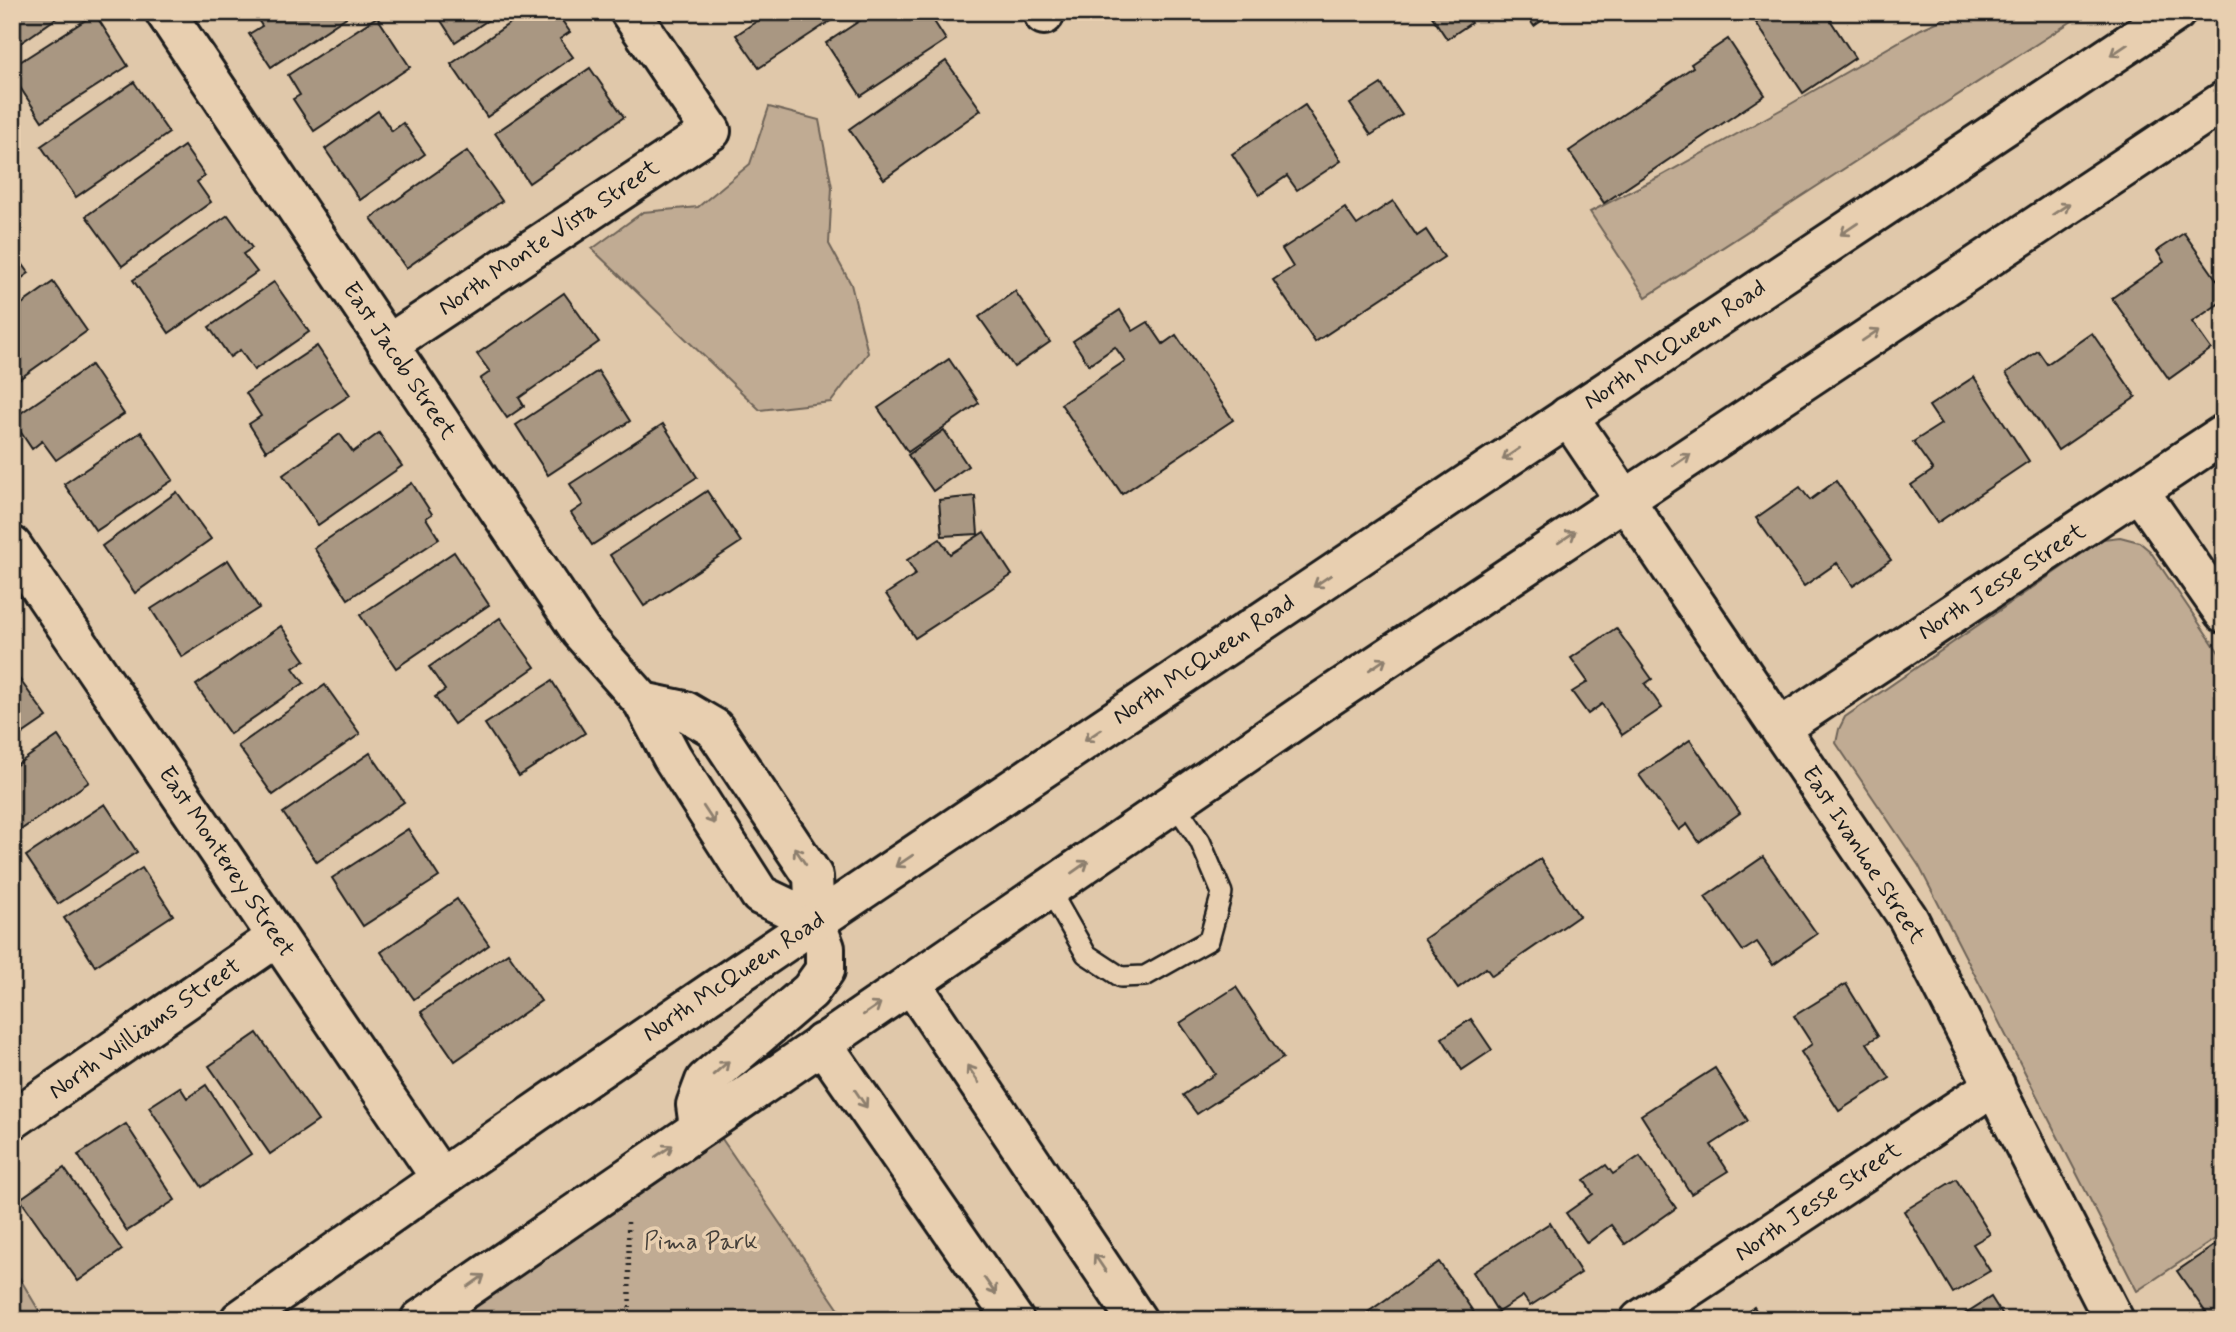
<svg xmlns="http://www.w3.org/2000/svg" width="2236" height="1332" viewBox="0 0 2236 1332" font-family="Mynerve,sans-serif">
  <style>
    .green { fill: #c0ab93; stroke: #6e6458; stroke-width: 2 }
    .building { fill: #a99782; stroke: #1c1c1c; stroke-width: 2 }
    .lines { fill: none; stroke-linecap: round; stroke-linejoin: round }
    .lane-casing { stroke: #1c1c1c; stroke-width: 24 }
    .street-casing { stroke: #1c1c1c; stroke-width: 44 }
    .secondary-casing { stroke: #1c1c1c; stroke-width: 44 }
    .path { stroke: #1c1c1c; stroke-width: 4.5; stroke-dasharray: 2 5; stroke-linecap: butt }
    .lane { stroke: #e8cfb0; stroke-width: 19 }
    .street { stroke: #e8cfb0; stroke-width: 38 }
    .secondary { stroke: #e8cfb0; stroke-width: 38 }
    .oneway { stroke: #8c7e6d }
    .labels { text-anchor: middle; dominant-baseline: central; stroke-width: 7; stroke-linejoin: round; paint-order: stroke }
    .street-label { font-size: 24px; fill: #1c1c1c; stroke: #e8cfb0 }
    .park-label { font-size: 24px; fill: #45403a; stroke: #e8cfb0 }
  </style>
  <rect width="100%" height="100%" fill="#e0c8aa"/>
  <filter id="ink" filterUnits="userSpaceOnUse"><feTurbulence type="fractalNoise" baseFrequency=".0143" numOctaves="2"/><feDisplacementMap in="SourceGraphic" scale="14" xChannelSelector="R" yChannelSelector="G"/><feConvolveMatrix kernelMatrix="1 2 1 2 8 2 1 2 1" color-interpolation-filters="sRGB"/></filter>
  <g filter="url(#ink)">
    <g class="green">
      <path d="M1959,12H2086L1646,297L1590,212L1661,176L1782,109L1921,29Z"/>
      <path d="M769,107L819,120L832,187L829,244L851,284L868,353L831,402L760,410L592,249L643,212L698,207L750,164Z"/>
      <path d="M2120,537L2139,542L2150,551L2224,660V1233L2137,1291L1919,866L1836,743L1839,729L1845,717L2103,539Z"/>
      <path d="M720,1136L846,1320H456Z"/>
      <path d="M12,1273L19,1277L41,1314V1320H12Z"/>
    </g>
    <g class="building">
      <path d="M12,12H65L12,49Z"/>
      <path d="M253,12H354L271,67L249,34L262,26Z"/>
      <path d="M438,12H500L455,42L436,13Z"/>
      <path d="M526,12H556L570,32L560,39L573,57L487,117L451,64Z"/>
      <path d="M764,12H836L838,16L759,68L736,35L766,15Z"/>
      <path d="M873,12H928L946,40L861,96L826,43Z"/>
      <path d="M1429,12H1464L1471,23L1447,39Z"/>
      <path d="M1524,12H1554L1534,26Z"/>
      <path d="M1749,12H1825L1855,58L1803,93Z"/>
      <path d="M95,14L128,66L42,121L12,75V67Z"/>
      <path d="M377,17L410,67L314,131L293,99L300,95L288,75Z"/>
      <path d="M1728,39L1765,95L1604,203L1569,151L1693,67L1691,64Z"/>
      <path d="M946,61L981,110L884,179L849,129Z"/>
      <path d="M590,68L624,117L529,183L495,133Z"/>
      <path d="M134,82L169,133L76,197L41,146Z"/>
      <path d="M1381,84L1402,115L1371,135L1350,104Z"/>
      <path d="M1305,105L1341,161L1297,190L1287,176L1259,195L1232,154Z"/>
      <path d="M378,111L392,131L403,123L425,154L360,200L325,149Z"/>
      <path d="M184,146L205,176L197,182L211,202L122,266L86,216Z"/>
      <path d="M467,151L502,201L406,268L371,218Z"/>
      <path d="M1393,201L1417,236L1426,230L1444,257L1315,342L1273,280L1293,267L1282,249L1345,208L1357,225Z"/>
      <path d="M228,215L252,248L243,254L257,272L169,333L133,280Z"/>
      <path d="M2184,233L2224,290V300L2192,322L2211,349L2169,379L2112,298L2164,262L2157,251Z"/>
      <path d="M12,249L29,273L12,285Z"/>
      <path d="M53,282L87,331L12,384V311Z"/>
      <path d="M274,282L309,332L254,370L240,350L230,357L209,327Z"/>
      <path d="M1015,291L1050,342L1014,367L979,317Z"/>
      <path d="M564,293L599,342L519,398L524,406L507,418L480,379L490,372L477,354Z"/>
      <path d="M1120,310L1133,331L1148,322L1163,344L1176,335L1233,420L1122,494L1061,404L1125,361L1115,347L1089,365L1073,341Z"/>
      <path d="M2092,333L2136,397L2058,450L2006,373L2038,351L2047,364Z"/>
      <path d="M317,346L350,395L266,451L249,424L261,416L246,393Z"/>
      <path d="M949,359L979,403L908,452L878,408Z"/>
      <path d="M91,365L124,414L56,460L42,441L32,449L12,419Z"/>
      <path d="M598,371L630,421L548,475L516,425Z"/>
      <path d="M1974,377L2029,461L1937,523L1911,485L1933,470L1913,442L1941,424L1929,406Z"/>
      <path d="M663,424L697,477L592,545L571,513L583,505L570,484Z"/>
      <path d="M944,430L968,466L933,491L908,455Z"/>
      <path d="M141,432L173,480L96,531L64,484Z"/>
      <path d="M379,433L402,466L318,525L283,475L340,434L353,452Z"/>
      <path d="M1836,481L1891,560L1853,586L1837,563L1804,586L1756,518L1800,487L1810,500Z"/>
      <path d="M412,483L432,514L426,518L439,539L348,599L314,548Z"/>
      <path d="M707,491L741,542L644,606L610,555Z"/>
      <path d="M177,492L211,539L135,593L102,546Z"/>
      <path d="M975,496L978,534L942,536L939,500Z"/>
      <path d="M984,532L1012,575L915,638L886,594L916,574L907,560L940,539L950,554Z"/>
      <path d="M454,552L489,605L396,668L360,615Z"/>
      <path d="M228,560L259,608L182,657L151,609Z"/>
      <path d="M500,618L535,667L454,724L435,697L445,690L429,667Z"/>
      <path d="M281,626L305,660L293,668L304,683L230,734L196,685Z"/>
      <path d="M1616,628L1652,679L1645,684L1662,708L1622,735L1602,704L1588,714L1572,692L1588,682L1571,658Z"/>
      <path d="M12,669L47,717L12,741Z"/>
      <path d="M552,681L585,733L519,776L485,724Z"/>
      <path d="M325,685L360,734L273,795L238,746Z"/>
      <path d="M58,736L89,782L12,836V768Z"/>
      <path d="M1690,740L1740,813L1699,842L1687,824L1679,830L1639,775Z"/>
      <path d="M370,753L404,802L317,862L283,813Z"/>
      <path d="M105,804L137,852L58,904L26,856Z"/>
      <path d="M408,829L439,877L363,926L332,878Z"/>
      <path d="M1763,857L1817,934L1773,965L1757,942L1743,951L1705,897Z"/>
      <path d="M1540,859L1579,916L1492,976L1486,968L1458,988L1424,939Z"/>
      <path d="M142,868L173,915L95,966L64,918Z"/>
      <path d="M457,899L489,945L414,999L381,952Z"/>
      <path d="M508,953L541,1001L455,1061L421,1012Z"/>
      <path d="M1846,984L1878,1036L1867,1043L1890,1078L1839,1111L1801,1052L1812,1044L1794,1016Z"/>
      <path d="M1236,987L1283,1058L1197,1114L1183,1095L1215,1074L1180,1023Z"/>
      <path d="M1471,1019L1492,1050L1462,1070L1442,1038Z"/>
      <path d="M257,1033L318,1121L270,1154L209,1066Z"/>
      <path d="M1715,1068L1748,1121L1711,1145L1728,1171L1691,1194L1641,1115Z"/>
      <path d="M206,1085L251,1154L202,1187L149,1107L180,1087L187,1098Z"/>
      <path d="M126,1124L175,1200L127,1231L78,1155Z"/>
      <path d="M1640,1156L1676,1208L1625,1244L1611,1225L1587,1243L1566,1213L1593,1194L1584,1180L1606,1165L1613,1174Z"/>
      <path d="M64,1168L122,1250L78,1281L20,1199Z"/>
      <path d="M1956,1179L1990,1234L1973,1244L1990,1271L1953,1293L1904,1211Z"/>
      <path d="M1550,1223L1581,1273L1530,1306L1523,1296L1498,1312L1473,1272Z"/>
      <path d="M2224,1239V1320H2211L2177,1271Z"/>
      <path d="M1439,1262L1479,1320H1363L1361,1317Z"/>
      <path d="M1991,1297L2005,1319L2016,1313L2020,1320H1955Z"/>
      <path d="M1754,1307L1763,1320H1737Z"/>
    </g>
    <g class="lines">
      <g class="lane-casing">
        <path id="lane" d="M1049,889L1086,954L1121,977L1145,976L1209,940L1222,893L1200,841L1174,803"/>
      </g>
      <g class="street-casing">
        <g id="street">
          <path d="M165,12L581,632L643,702L672,757L760,895L815,921L813,876L714,728L685,711L643,702"/>
          <path d="M1044,15V12"/>
          <path d="M387,345L711,131L630,12"/>
          <path d="M1568,416L1908,918L2114,1320"/>
          <path d="M2139,491L2224,613"/>
          <path d="M12,546L440,1177"/>
          <path d="M1780,728L2224,434"/>
          <path d="M911,983L1137,1320"/>
          <path d="M822,1043L1014,1320"/>
          <path d="M12,1120L277,937"/>
          <path d="M1640,1320L1995,1085"/>
        </g>
      </g>
      <g class="secondary-casing">
        <g id="secondary">
          <path d="M699,1127L696,1105L705,1081L810,991L825,970V948L815,921"/>
          <path d="M240,1320C540,1106 845,901 1151,696C1492,467 1834,239 2176,12"/>
          <path d="M420,1320L1321,702L2224,101"/>
        </g>
      </g>
      <path class="path" d="M628,1222L630,1320"/>
      <use href="#lane" class="lane"/>
      <use href="#street" class="street"/>
      <use href="#secondary" class="secondary"/>
    </g>
    <defs><path id="oneway-shaft" d="M-6 0H5M1.5-3L5.5 0L1.5 3" fill="none" stroke-width="1.6" stroke-linecap="round" stroke-linejoin="round" transform="scale(1.75)"/></defs>
    <g class="oneway">
      <use href="#oneway-shaft" transform="translate(2119 50) rotate(146)"/>
      <use href="#oneway-shaft" transform="translate(2061 209) rotate(-34)"/>
      <use href="#oneway-shaft" transform="translate(1849 229) rotate(146)"/>
      <use href="#oneway-shaft" transform="translate(1871 335) rotate(-34)"/>
      <use href="#oneway-shaft" transform="translate(1511 454) rotate(146)"/>
      <use href="#oneway-shaft" transform="translate(1682 460) rotate(-34)"/>
      <use href="#oneway-shaft" transform="translate(1567 537) rotate(-34)"/>
      <use href="#oneway-shaft" transform="translate(1322 581) rotate(146)"/>
      <use href="#oneway-shaft" transform="translate(1378 664) rotate(-34)"/>
      <use href="#oneway-shaft" transform="translate(1093 735) rotate(146)"/>
      <use href="#oneway-shaft" transform="translate(709 815) rotate(57)"/>
      <use href="#oneway-shaft" transform="translate(800 856) rotate(-124)"/>
      <use href="#oneway-shaft" transform="translate(904 861) rotate(146)"/>
      <use href="#oneway-shaft" transform="translate(1080 867) rotate(-35)"/>
      <use href="#oneway-shaft" transform="translate(872 1009) rotate(-34)"/>
      <use href="#oneway-shaft" transform="translate(721 1068) rotate(-41)"/>
      <use href="#oneway-shaft" transform="translate(973 1074) rotate(-124)"/>
      <use href="#oneway-shaft" transform="translate(861 1099) rotate(56)"/>
      <use href="#oneway-shaft" transform="translate(664 1151) rotate(-34)"/>
      <use href="#oneway-shaft" transform="translate(1100 1263) rotate(-124)"/>
      <use href="#oneway-shaft" transform="translate(476 1281) rotate(-35)"/>
      <use href="#oneway-shaft" transform="translate(990 1286) rotate(55)"/>
    </g>
  </g>
  <g class="labels">
    <g class="street-label">
      <text transform="translate(549 238) rotate(-34)">North Monte Vista Street</text>
      <text transform="translate(1675 345) rotate(-34)">North McQueen Road</text>
      <text transform="translate(399 361) rotate(56)">East Jacob Street</text>
      <text transform="translate(2002 582) rotate(-33)">North Jesse Street</text>
      <text transform="translate(1204 660) rotate(-34)">North McQueen Road</text>
      <text transform="translate(1863 855) rotate(57)">East Ivanhoe Street</text>
      <text transform="translate(226 862) rotate(56)">East Monterey Street</text>
      <text transform="translate(734 977) rotate(-34)">North McQueen Road</text>
      <text transform="translate(145 1029) rotate(-35)">North Williams Street</text>
      <text transform="translate(1818 1202) rotate(-34)">North Jesse Street</text>
    </g>
    <g class="park-label">
      <text x="701" y="1242">Pima Park</text>
    </g>
  </g>
  <rect width="2236" height="1332" fill="none" stroke="#e8cfb0" stroke-width="42"/>
  <rect x="21" y="21" width="2194" height="1290" fill="none" stroke="#1c1c1c" stroke-width="2.5" filter="url(#ink)"/>
</svg>
